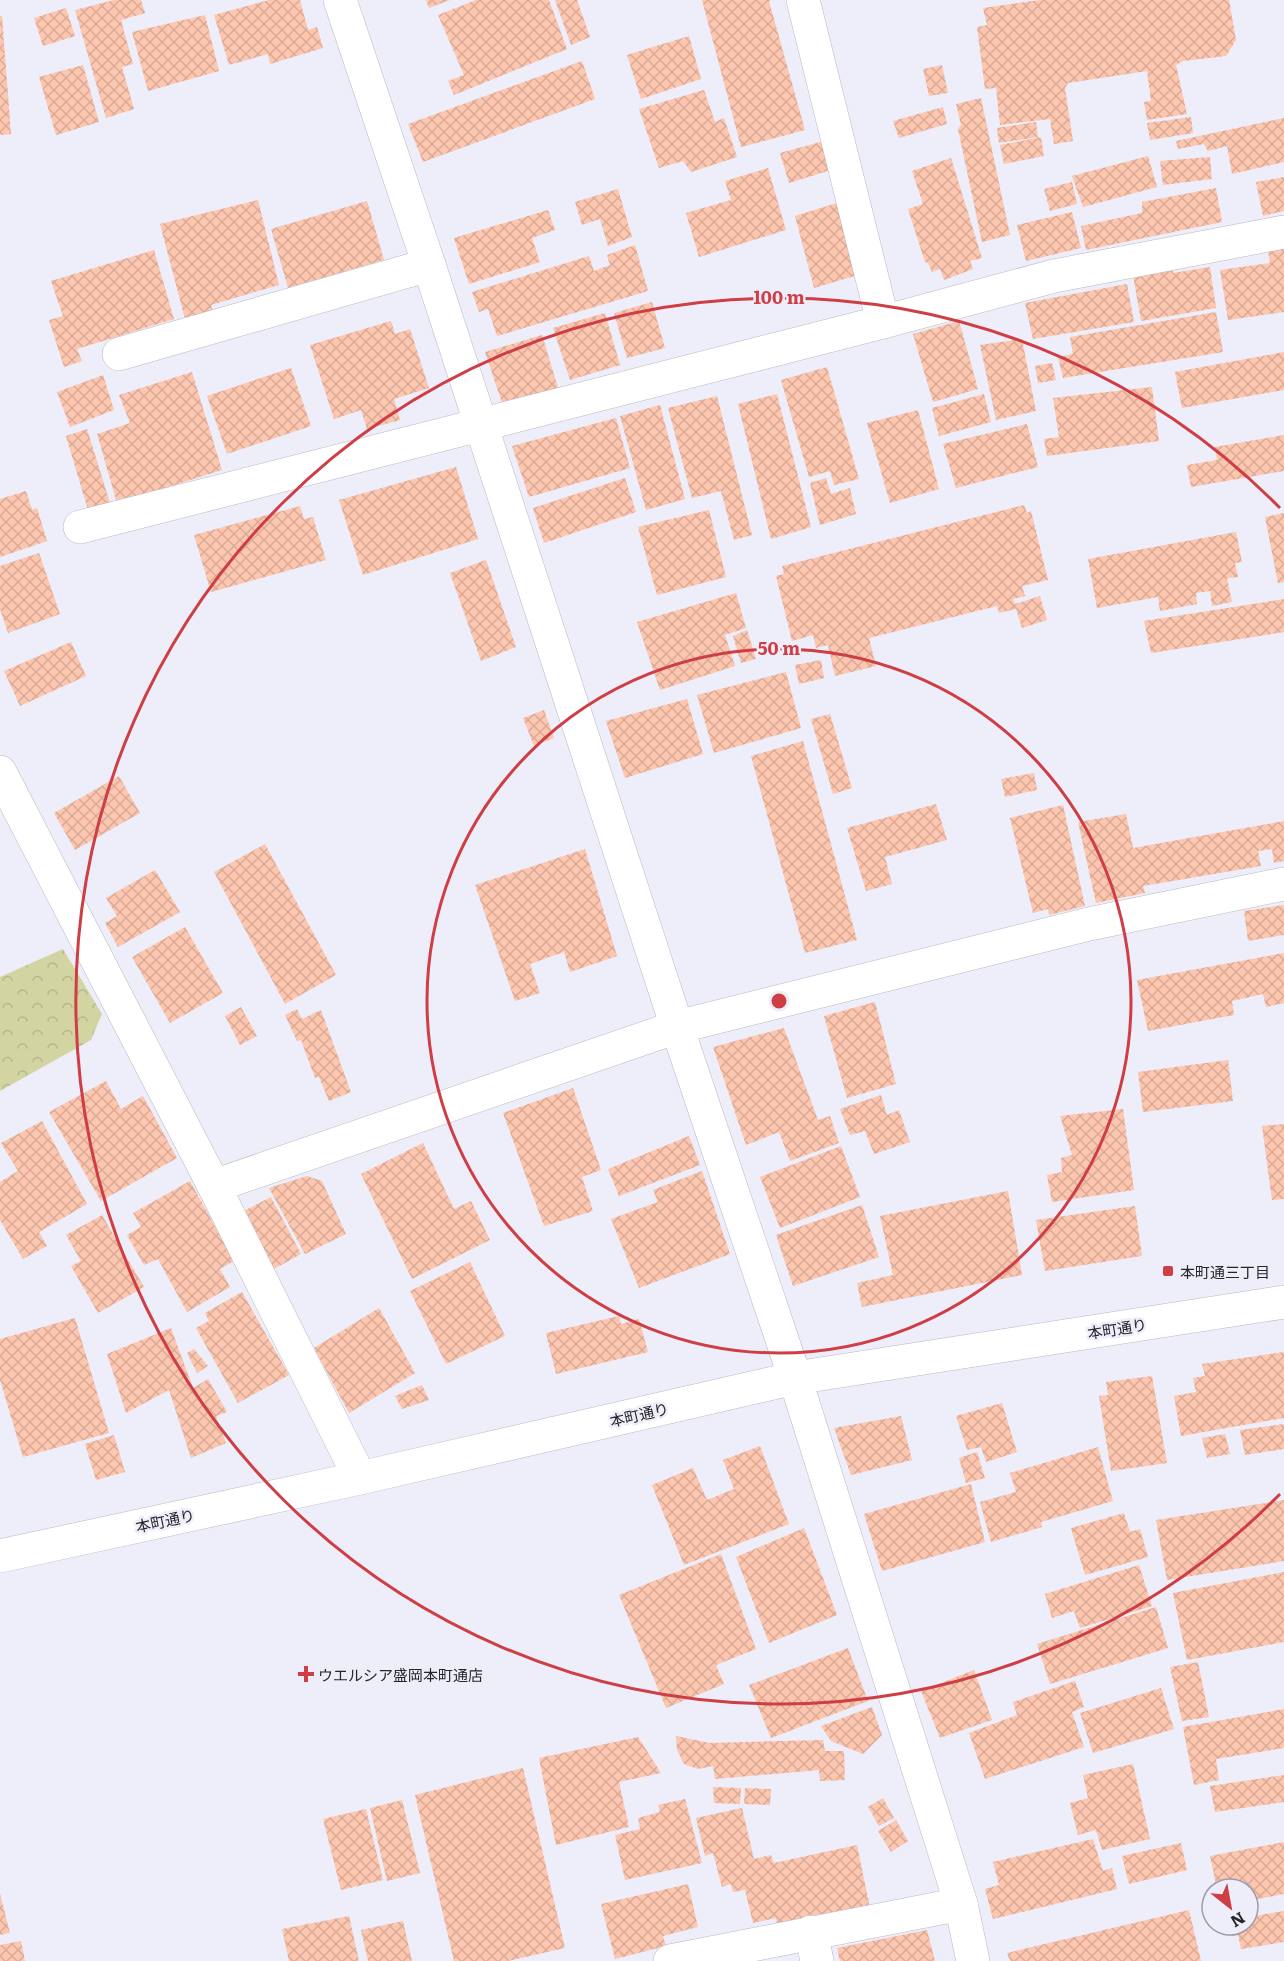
<svg xmlns="http://www.w3.org/2000/svg" width="1284" height="1961" viewBox="0 0 1284 1961" font-family="Literata,'Noto Sans JP',serif">
  <style>
    .park { fill: url(#park-crowns) }
    .building { fill: url(#building-cross-hatch) }
    .lines { fill: none; stroke-linecap: round; stroke-linejoin: round }
    .minor-casing { stroke: #b9b8c4; stroke-width: 34 }
    .minor { stroke: #fff; stroke-width: 33 }
    .ring { fill: none; stroke: #ce3e44; stroke-width: 3 }
    .poi-dot { fill: #ce3e44; stroke: #eeedfa; stroke-width: 2 }
    .labels { text-anchor: middle; dominant-baseline: central; stroke-width: 5; stroke-linejoin: round; paint-order: stroke }
    .poi-label { font-size: 15px; fill: #25252a; stroke: #eeedfa; text-anchor: start }
    .street-label { font-size: 15px; fill: #25252a; stroke: #eeedfa }
    .centre { fill: #ce3e44; stroke: #eeedfa; stroke-width: 3 }
    .ring-label { font-size: 18px; text-anchor: middle; font-weight: bold; fill: #ce3e44; stroke: #eeedfa; stroke-width: 5; stroke-linejoin: round; paint-order: stroke }
  </style>
  <defs>
    <pattern id="park-crowns" width="20" height="18" patternUnits="userSpaceOnUse" patternTransform="scale(1.5)"><rect width="20" height="18" fill="#d2d5a1"/><path d="M2 6a3 3 0 1 1 6 0M12 15a3 3 0 1 1 6 0" fill="none" stroke="#b4b78b"/></pattern>
    <pattern id="building-cross-hatch" width="8" height="8" patternUnits="userSpaceOnUse" patternTransform="scale(1.5)"><rect width="8" height="8" fill="#fdc6af"/><path d="M0 0l8 8M0 8l8-8" fill="none" stroke="#d9aa97"/></pattern>
  </defs>
  <rect width="100%" height="100%" fill="#eeedfa"/>
  <path class="park" d="M63,949L102,1014L91,1040L0,1091V977Z"/>
  <g class="building">
    <path d="M114,0H141L145,13L121,20L133,64L122,67L134,109L106,118L75,10Z"/>
    <path d="M269,0H300L308,30L317,27L323,48L270,64L268,54L229,65L214,15Z"/>
    <path d="M426,0H450L429,8Z"/>
    <path d="M476,0H549L567,49L454,95L448,81L464,75L438,15Z"/>
    <path d="M555,0H577L590,37L571,45Z"/>
    <path d="M702,0H771L769,1L805,130L741,147Z"/>
    <path d="M1040,0H1229L1236,40L1226,56L1183,61L1176,65L1187,114L1147,120L1144,102L1151,101L1147,71L1068,83L1065,88L1073,141L1054,144L1050,119L1000,125L996,88L985,89L977,27L987,25L983,8Z"/>
    <path d="M66,8L75,36L43,46L34,18Z"/>
    <path d="M205,15L219,71L148,91L132,32Z"/>
    <path d="M0,16H2L11,134L0,135Z"/>
    <path d="M689,36L701,79L641,99L627,55Z"/>
    <path d="M582,61L595,99L423,162L408,124Z"/>
    <path d="M83,65L99,122L56,135L39,77Z"/>
    <path d="M942,65L948,93L929,96L923,69Z"/>
    <path d="M704,90L715,122L724,118L737,157L691,172L683,161L659,168L639,109Z"/>
    <path d="M981,98L1010,235L982,242L958,129L961,125L956,104Z"/>
    <path d="M943,107L947,124L899,138L893,121Z"/>
    <path d="M1191,117L1193,133L1150,140L1147,123Z"/>
    <path d="M1284,118V162L1232,174L1227,146L1208,151L1204,144L1178,149L1176,141Z"/>
    <path d="M1036,122L1038,137L999,143L997,128Z"/>
    <path d="M1041,137L1044,156L1004,164L1000,145Z"/>
    <path d="M824,141L831,170L789,183L780,153Z"/>
    <path d="M1148,156L1157,187L1083,207L1072,176Z"/>
    <path d="M1210,157L1212,179L1163,185L1160,161Z"/>
    <path d="M951,158L982,258L970,261L973,269L944,280L940,269L932,272L928,263L925,262L908,209L923,204L912,171Z"/>
    <path d="M768,168L786,230L699,257L686,213L731,200L725,181Z"/>
    <path d="M1284,177V211L1263,216L1256,182Z"/>
    <path d="M1072,182L1077,204L1050,211L1044,189Z"/>
    <path d="M1216,188L1222,222L1086,250L1081,226L1142,213V202Z"/>
    <path d="M618,189L632,237L608,246L600,219L582,225L575,202Z"/>
    <path d="M258,200L279,285L211,305L213,312L185,319L160,224Z"/>
    <path d="M367,201L384,260L288,288L271,229Z"/>
    <path d="M840,202L858,275L814,288L795,216Z"/>
    <path d="M548,210L555,230L532,238L540,262L469,284L454,238Z"/>
    <path d="M1072,212L1081,248L1026,261L1017,225Z"/>
    <path d="M635,245L648,291L497,336L488,309L479,312L472,292L589,256L594,271L610,265L607,255Z"/>
    <path d="M1284,248V312L1228,320L1220,270L1270,263L1268,251Z"/>
    <path d="M154,250L174,319L77,349L82,361L64,367L49,320L63,316L51,281Z"/>
    <path d="M1210,267L1216,308L1141,321L1133,275L1173,269V273Z"/>
    <path d="M1127,284L1134,322L1033,339L1025,303Z"/>
    <path d="M652,302L665,348L627,358L614,313Z"/>
    <path d="M1216,312L1223,352L1063,378L1058,357L1073,354L1070,337Z"/>
    <path d="M605,313L620,365L570,380L553,328Z"/>
    <path d="M391,321L395,334L410,329L429,388L394,399L400,420L367,429L361,410L334,419L310,345Z"/>
    <path d="M959,321L978,389L933,402L913,334Z"/>
    <path d="M542,335L559,391L503,406L485,352Z"/>
    <path d="M1022,339L1036,411L996,420L980,345Z"/>
    <path d="M1284,352V390L1182,408L1175,372Z"/>
    <path d="M1052,363L1056,380L1038,383L1035,366Z"/>
    <path d="M827,367L859,479L834,485L830,471L809,477L781,380Z"/>
    <path d="M291,368L311,426L227,454L207,396Z"/>
    <path d="M192,372L222,470L117,503L97,434L130,423L119,395Z"/>
    <path d="M103,375L114,410L70,427L57,392Z"/>
    <path d="M1152,387L1159,441L1047,456L1044,439L1059,437L1053,398Z"/>
    <path d="M777,394L811,527L771,539L738,404Z"/>
    <path d="M984,394L991,422L939,436L932,408Z"/>
    <path d="M717,396L752,535L734,540L721,491L692,498L668,408Z"/>
    <path d="M660,405L685,499L646,510L620,416Z"/>
    <path d="M918,410L939,489L890,503L867,423Z"/>
    <path d="M616,418L630,468L529,497L512,446Z"/>
    <path d="M1027,424L1038,467L956,488L943,444Z"/>
    <path d="M87,429L110,503L88,510L66,436Z"/>
    <path d="M1284,435V471L1191,487L1187,465L1217,460L1215,447Z"/>
    <path d="M456,467L478,539L363,575L339,500Z"/>
    <path d="M625,478L636,512L544,543L533,508Z"/>
    <path d="M826,478L831,494L850,488L856,514L820,525L810,483Z"/>
    <path d="M26,491L32,510L37,508L47,541L0,557V499Z"/>
    <path d="M1024,505L1027,513L1031,511L1048,580L1022,586L1025,596L1013,599L1015,604L1040,596L1047,620L1022,628L1016,609L999,613L997,606L869,638L876,666L835,676L828,645L816,648L813,635L792,641L776,576L784,574L782,566Z"/>
    <path d="M300,506L304,519L313,517L326,560L211,592L194,535Z"/>
    <path d="M709,510L726,577L657,595L638,527Z"/>
    <path d="M1284,513V582L1278,583L1265,517Z"/>
    <path d="M1236,532L1242,562L1235,563L1238,577L1227,578L1232,602L1212,606L1210,591L1196,593L1197,604L1160,611L1158,597L1097,608L1088,559Z"/>
    <path d="M39,553L60,614L8,633L0,609V566Z"/>
    <path d="M486,560L516,647L481,661L450,573Z"/>
    <path d="M736,593L746,628L725,635L735,666L660,690L637,622Z"/>
    <path d="M1284,599V632L1151,653L1144,621Z"/>
    <path d="M747,630L756,659L741,663L733,636Z"/>
    <path d="M71,642L86,676L20,706L4,671Z"/>
    <path d="M821,660L824,678L799,684L795,665Z"/>
    <path d="M786,672L801,728L714,753L697,695Z"/>
    <path d="M687,699L703,754L625,778L606,721Z"/>
    <path d="M544,710L554,738L534,746L523,718Z"/>
    <path d="M830,714L852,788L833,794L811,719Z"/>
    <path d="M803,741L857,940L805,953L751,756Z"/>
    <path d="M1034,773L1037,790L1005,797L1001,779Z"/>
    <path d="M119,776L140,813L75,850L54,813Z"/>
    <path d="M936,804L947,840L885,857L892,884L866,891L847,828Z"/>
    <path d="M1063,805L1085,906L1049,915L1048,909L1033,913L1010,818Z"/>
    <path d="M1126,814L1133,848L1284,821V861L1274,863L1272,849L1258,851L1261,866L1143,886L1145,893L1096,903L1078,822Z"/>
    <path d="M265,844L336,975L285,1004L214,872Z"/>
    <path d="M585,849L617,956L570,972L564,952L530,964L540,993L515,1001L475,885Z"/>
    <path d="M155,870L180,912L118,947L105,923L117,916L106,898Z"/>
    <path d="M1284,905V935L1248,941L1244,911Z"/>
    <path d="M185,927L223,993L170,1023L132,957Z"/>
    <path d="M1284,953V1003L1266,1007L1263,994L1232,1001L1234,1015L1148,1031L1137,980Z"/>
    <path d="M875,1002L896,1084L847,1098L824,1016Z"/>
    <path d="M241,1007L257,1036L240,1045L225,1016Z"/>
    <path d="M297,1009L302,1019L321,1010L351,1092L329,1101L319,1077L315,1078L301,1040L297,1041L285,1015Z"/>
    <path d="M784,1028L818,1120L830,1116L839,1143L790,1161L779,1132L746,1145L713,1047Z"/>
    <path d="M1228,1060L1233,1101L1143,1112L1138,1072Z"/>
    <path d="M106,1081L121,1109L143,1096L177,1158L101,1201L49,1112Z"/>
    <path d="M573,1088L601,1170L582,1177L593,1211L544,1226L503,1113Z"/>
    <path d="M881,1095L887,1115L899,1110L910,1142L874,1154L865,1131L850,1135L840,1109Z"/>
    <path d="M1123,1109L1134,1190L1052,1202L1047,1175L1062,1172L1061,1158L1072,1155L1060,1116Z"/>
    <path d="M42,1121L87,1204L39,1232L47,1246L23,1259L0,1220V1182L18,1171L1,1143Z"/>
    <path d="M1284,1124V1199L1272,1200L1262,1126Z"/>
    <path d="M689,1136L700,1165L619,1196L608,1169Z"/>
    <path d="M423,1143L454,1209L471,1201L490,1240L412,1279L361,1174Z"/>
    <path d="M841,1146L860,1197L780,1228L760,1177Z"/>
    <path d="M702,1171L730,1254L639,1288L611,1219L658,1202L653,1190Z"/>
    <path d="M307,1176L322,1181L346,1234L305,1254L269,1188Z"/>
    <path d="M190,1181L234,1261L220,1269L230,1287L187,1312L158,1259L144,1265L127,1235L141,1227L133,1213Z"/>
    <path d="M1008,1191L1022,1275L862,1307L857,1283L893,1275L880,1216Z"/>
    <path d="M271,1197L301,1254L274,1269L244,1211Z"/>
    <path d="M862,1205L879,1257L793,1286L776,1235Z"/>
    <path d="M1135,1206L1142,1256L1045,1271L1036,1220Z"/>
    <path d="M102,1215L144,1287L98,1313L71,1266L81,1261L66,1235Z"/>
    <path d="M470,1262L505,1336L446,1364L410,1291Z"/>
    <path d="M242,1292L289,1375L238,1403L196,1328L209,1321L205,1313Z"/>
    <path d="M379,1308L415,1373L349,1413L314,1348Z"/>
    <path d="M619,1316L621,1324L639,1319L648,1352L556,1374L546,1333Z"/>
    <path d="M75,1318L109,1433L23,1457L0,1380V1339Z"/>
    <path d="M171,1328L193,1388L208,1379L227,1412L216,1416L226,1443L191,1458L169,1390L126,1413L107,1354Z"/>
    <path d="M194,1349L208,1366L197,1373L187,1353Z"/>
    <path d="M1284,1352V1418L1181,1436L1174,1396L1196,1392L1193,1378L1205,1376L1202,1364Z"/>
    <path d="M1152,1376L1167,1463L1111,1471L1099,1396L1108,1395L1106,1382Z"/>
    <path d="M422,1385L429,1400L402,1409L395,1396Z"/>
    <path d="M1002,1403L1017,1452L986,1462L981,1447L967,1450L956,1416Z"/>
    <path d="M901,1416L912,1460L851,1475L834,1428Z"/>
    <path d="M1284,1424V1449L1245,1455L1240,1430Z"/>
    <path d="M1225,1434L1230,1454L1207,1458L1202,1438Z"/>
    <path d="M114,1435L125,1472L96,1480L85,1444Z"/>
    <path d="M760,1446L789,1524L684,1565L652,1485L693,1468L707,1500L734,1489L723,1460Z"/>
    <path d="M1098,1447L1113,1501L1041,1522L1042,1527L991,1542L980,1502L1016,1492L1010,1473Z"/>
    <path d="M977,1452L985,1478L966,1483L959,1458Z"/>
    <path d="M971,1484L985,1542L882,1571L864,1514Z"/>
    <path d="M1284,1500V1561L1167,1580L1156,1520Z"/>
    <path d="M1124,1513L1130,1532L1140,1529L1148,1557L1085,1575L1071,1528Z"/>
    <path d="M804,1528L837,1615L769,1643L736,1557Z"/>
    <path d="M721,1554L756,1649L716,1665L724,1684L666,1708L619,1595Z"/>
    <path d="M1139,1565L1152,1606L1080,1628L1074,1611L1052,1618L1045,1594Z"/>
    <path d="M1284,1572V1642L1187,1660L1173,1593Z"/>
    <path d="M1156,1607L1168,1648L1050,1684L1037,1644Z"/>
    <path d="M848,1648L868,1701L771,1738L749,1685Z"/>
    <path d="M1198,1662L1209,1717L1182,1721L1170,1667Z"/>
    <path d="M974,1670L992,1720L940,1738L921,1691Z"/>
    <path d="M1075,1681L1084,1707L1072,1712L1084,1747L985,1779L969,1733L1017,1715L1013,1702Z"/>
    <path d="M1161,1688L1174,1729L1093,1753L1080,1713Z"/>
    <path d="M872,1707L882,1735L863,1754L831,1741L821,1726Z"/>
    <path d="M1284,1709V1748L1216,1759L1219,1780L1194,1785L1183,1727Z"/>
    <path d="M676,1736L710,1743L823,1740L825,1751H844L845,1780L820,1781L819,1770L715,1779L713,1766L698,1769L684,1764L677,1750Z"/>
    <path d="M638,1737L661,1773L619,1782L629,1827L556,1845L539,1758Z"/>
    <path d="M1133,1764L1150,1839L1102,1850L1096,1830L1078,1835L1070,1803L1088,1798L1083,1775Z"/>
    <path d="M523,1768L565,1948L508,1961H454L415,1795Z"/>
    <path d="M1284,1775V1802L1215,1812L1210,1786Z"/>
    <path d="M713,1787L741,1788L740,1804L714,1803Z"/>
    <path d="M745,1788L771,1789L770,1805L744,1804Z"/>
    <path d="M883,1798L894,1818L879,1826L868,1807Z"/>
    <path d="M685,1799L702,1863L625,1880L615,1835L640,1829L638,1818L660,1812L658,1805Z"/>
    <path d="M402,1800L420,1873L387,1881L370,1808Z"/>
    <path d="M742,1808L754,1859L771,1855L774,1863L857,1845L870,1908L777,1927L776,1918L753,1923L745,1890L733,1892L731,1884L722,1887L713,1853L705,1856L696,1818Z"/>
    <path d="M366,1809L383,1880L341,1890L323,1819Z"/>
    <path d="M896,1820L908,1841L891,1852L878,1831Z"/>
    <path d="M1093,1839L1103,1871L1112,1868L1117,1889L993,1919L985,1889L999,1885L993,1862Z"/>
    <path d="M1284,1842V1894L1248,1901V1889H1217L1210,1856Z"/>
    <path d="M1181,1843L1187,1870L1129,1884L1122,1856Z"/>
    <path d="M688,1884L698,1927L663,1936L666,1946L615,1959L601,1904Z"/>
    <path d="M0,1894L10,1933L0,1935Z"/>
    <path d="M1189,1910L1201,1961H1010L1007,1953Z"/>
    <path d="M1284,1911V1942L1241,1949L1236,1925H1248V1917Z"/>
    <path d="M349,1916L359,1961H289L282,1929Z"/>
    <path d="M403,1921L412,1961H368L361,1930Z"/>
    <path d="M927,1930L935,1961H840L837,1948Z"/>
    <path d="M21,1941L25,1961H0V1945Z"/>
  </g>
  <g class="lines">
    <g class="minor-casing">
      <g id="minor">
        <path d="M340,0L429,265L677,1027L795,1378L961,1904L973,1961"/>
        <path d="M803,0L883,322"/>
        <path d="M119,354L429,265"/>
        <path d="M80,527L883,322L1054,276L1284,232"/>
        <path d="M0,772L214,1186L360,1478"/>
        <path d="M214,1186L677,1027L1089,924L1284,884"/>
        <path d="M0,1556L360,1478L795,1378L1284,1302"/>
        <path d="M811,1932L817,1961"/>
        <path d="M670,1961L961,1904"/>
      </g>
    </g>
    <use href="#minor" class="minor"/>
  </g>
  <g class="ring">
    <circle cx="779" cy="1001" r="352"/>
    <path d="M1280 1494A703 703 0 1 1 1280 508"/>
  </g>
  <g class="poi-dot">
    <rect x="1162" y="1265" width="12" height="12" rx="3"/>
    <path d="M303 1665h6v6h6v6h-6v6h-6v-6h-6v-6h6z"/>
  </g>
  <g class="labels">
    <g class="poi-label">
      <text x="1180" y="1271">本町通三丁目</text>
      <text x="318" y="1674">ウエルシア盛岡本町通店</text>
    </g>
    <g class="street-label">
      <text transform="translate(1117 1328) rotate(-9)">本町通り</text>
      <text transform="translate(639 1414) rotate(-13)">本町通り</text>
      <text transform="translate(165 1520) rotate(-12)">本町通り</text>
    </g>
  </g>
  <circle cx="779" cy="1001" r="9" class="centre"/>
  <g class="ring-label">
    <text x="779" y="304">100 m</text>
    <text x="779" y="655">50 m</text>
  </g>
  <g transform="translate(1230 1907) rotate(149)"><circle r="28" fill="#eeedfa" stroke="#9e9da7" stroke-width="1.5"/>
  <path d="M0-4.5L10 22L0 15L-10 22Z" fill="#ce3e44"/>
  <text y="-9" font-size="16" font-weight="bold" text-anchor="middle" fill="#25252a">N</text>
  </g>
</svg>
